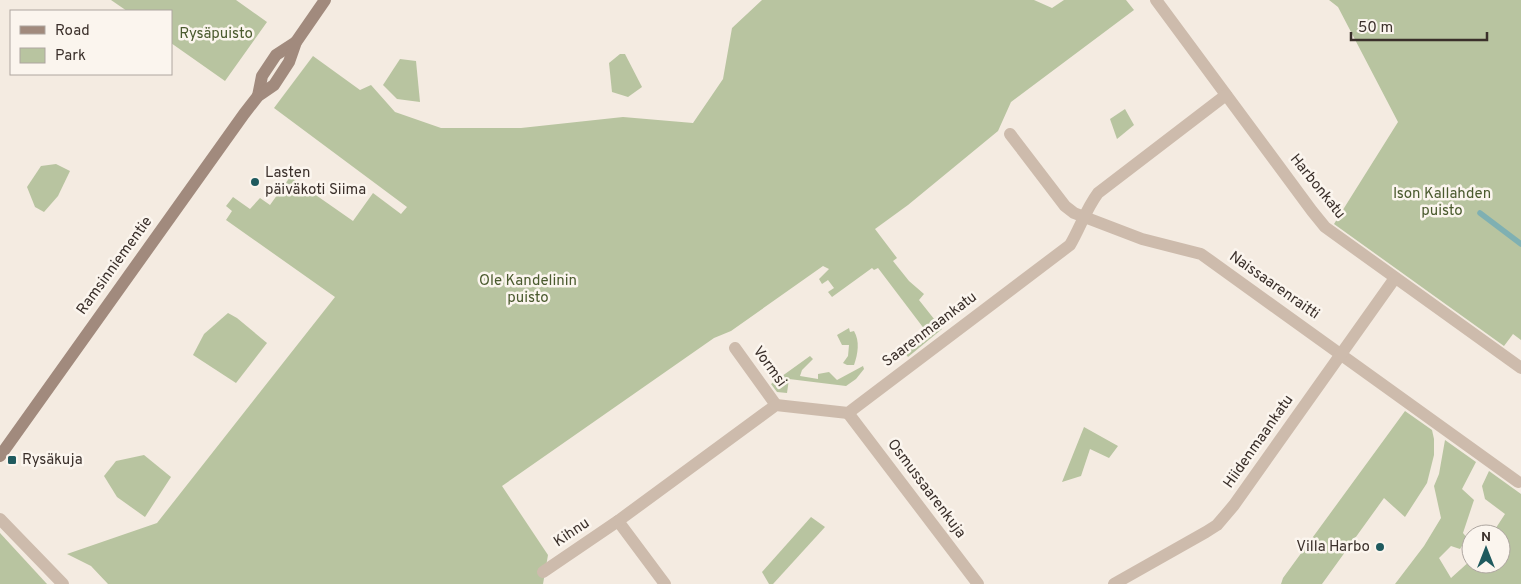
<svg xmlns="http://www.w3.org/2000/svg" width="1521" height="584" viewBox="0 0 1521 584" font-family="Overpass,sans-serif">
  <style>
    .green { fill: #b8c4a0 }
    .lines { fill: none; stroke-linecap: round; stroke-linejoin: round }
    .stream { stroke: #7fb0b2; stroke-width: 5.5 }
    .street { stroke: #cdbbac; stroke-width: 12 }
    .secondary { stroke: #a18a7d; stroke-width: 12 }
    .poi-dot { fill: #1f5a5e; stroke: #fbf5ee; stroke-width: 2 }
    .labels { text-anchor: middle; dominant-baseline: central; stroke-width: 5; stroke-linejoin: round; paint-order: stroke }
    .park-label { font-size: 15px; fill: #4a5a2e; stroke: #fbf5ee }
    .poi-label { font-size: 15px; fill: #3b302b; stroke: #fbf5ee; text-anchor: start }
    .street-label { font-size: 15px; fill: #3b302b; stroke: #fbf5ee }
  </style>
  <rect width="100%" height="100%" fill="#f4ebe1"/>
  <g class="green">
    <path d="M111,0H236L267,22L225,81L171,43V11H127Z"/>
    <path d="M762,0H1034L1052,8L1064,0H1126L1134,10L1011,102L998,131L908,205L875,229L897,258L893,261L909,281L924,294L919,300L942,329L908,357L901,348L925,330L878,268L874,270L872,268L832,297L828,292L834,288L828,280L822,284L819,279L829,269L823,266L731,331L714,338L502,486L548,555L543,584H108L91,566L67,554L157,523L335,297L226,220L232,211L226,206L233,197L250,209L260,198L270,205L290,177L353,221L373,193L401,214L407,207L274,108L313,56L360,90L371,85L395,112L441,128H521L623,117L693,123L723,79L732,28Z"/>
    <path d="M1329,0H1521V340L1513,334L1504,346L1334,224L1398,122L1338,7Z"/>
    <path d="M620,54H625L642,87L628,97L612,92L609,63Z"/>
    <path d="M400,59L416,61L420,102L397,99L383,85Z"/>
    <path d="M1125,109L1134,125L1117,139L1110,119Z"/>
    <path d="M56,164L70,171L58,196L44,212L35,207L27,187L41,166Z"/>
    <path d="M228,313L237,318L267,343L236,383L193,355L204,334Z"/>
    <path d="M849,328L850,332L854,331C860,341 858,354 854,365H847L843,363L848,356L849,345H842L837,335Z"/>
    <path d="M810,356L813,359L802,370L800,376L818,379V374L829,372L837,380L863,366L864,369L856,379L846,386L789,379L787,393L777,392L771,384Z"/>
    <path d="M1405,411L1432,430L1434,439V455L1427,483L1405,517L1384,498L1322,584H1281L1283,578Z"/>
    <path d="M1084,427L1118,446L1109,458L1090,449L1081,476L1062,482Z"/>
    <path d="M1445,440L1476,462L1462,489L1474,500L1463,533L1467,538L1460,549L1451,546L1439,558L1451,578L1471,560V564H1501V534H1492L1505,514L1485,499L1482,486L1489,471L1521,494V584H1395L1424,546L1441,518L1434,486L1439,474Z"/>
    <path d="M144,455L171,477L145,517L117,497L104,476L116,461Z"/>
    <path d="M811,517L825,527L773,584H769L762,572Z"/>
    <path d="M0,533L47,584H0Z"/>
  </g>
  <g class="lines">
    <path class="stream" d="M1480,213L1521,244"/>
    <g class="street">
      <path d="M1156,0L1312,211L1325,227L1521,368"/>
      <path d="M1010,134L1065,206L1074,213L1142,239L1201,254L1518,482"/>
      <path d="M735,348L776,405"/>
      <path d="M848,413L978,584"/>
      <path d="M0,519L63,584"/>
      <path d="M618,521L665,584"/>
      <path d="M543,572L618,521L776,405L848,413L1070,245C1080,228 1086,209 1098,193L1226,95"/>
      <path d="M1114,584L1206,532L1217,525L1234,505L1395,278"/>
    </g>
    <g class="secondary">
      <path d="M258,96L262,76L276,55L296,42"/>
      <path d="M0,456L244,114L258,96L274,85L289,62L296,42L325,0"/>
    </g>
  </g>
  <g class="poi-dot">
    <circle cx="255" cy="182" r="5"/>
    <rect x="7" y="455" width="10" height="10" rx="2.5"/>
    <circle cx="1380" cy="547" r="5"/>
  </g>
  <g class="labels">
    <g class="park-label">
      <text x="216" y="34">Rysäpuisto</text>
      <text x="1442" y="194">Ison Kallahden<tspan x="1442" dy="17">puisto</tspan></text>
      <text x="528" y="281">Ole Kandelinin<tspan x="528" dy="17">puisto</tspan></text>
    </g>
    <g class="poi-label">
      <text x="265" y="173">Lasten<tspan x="265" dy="17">päiväkoti Siima</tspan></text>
      <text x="22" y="460">Rysäkuja</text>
      <text x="1370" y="547" text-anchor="end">Villa Harbo</text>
    </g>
    <g class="street-label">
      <text transform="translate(1317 187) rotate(51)">Harbonkatu</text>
      <text transform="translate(115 266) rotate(-54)">Ramsinniementie</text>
      <text transform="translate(1274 286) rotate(35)">Naissaarenraitti</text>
      <text transform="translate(930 330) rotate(-37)">Saarenmaankatu</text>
      <text transform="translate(769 367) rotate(54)">Vormsi</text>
      <text transform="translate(1259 442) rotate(-55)">Hiidenmaankatu</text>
      <text transform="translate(926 489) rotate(53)">Osmussaarenkuja</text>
      <text transform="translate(572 533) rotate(-34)">Kihnu</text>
    </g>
  </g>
  <rect x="10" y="10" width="162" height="65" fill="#fbf5ee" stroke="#aea6a0"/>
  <rect x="20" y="26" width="25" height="8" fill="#a18a7d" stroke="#aea6a0"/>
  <text x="55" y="35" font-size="15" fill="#3b302b">Road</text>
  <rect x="20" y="48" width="25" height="15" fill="#b8c4a0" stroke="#aea6a0"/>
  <text x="55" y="60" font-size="15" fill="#3b302b">Park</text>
  <g transform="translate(1486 549)"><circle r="24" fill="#fbf5ee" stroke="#aea6a0"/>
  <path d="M0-4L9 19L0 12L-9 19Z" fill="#1f5a5e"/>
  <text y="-8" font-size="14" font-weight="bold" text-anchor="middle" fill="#3b302b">N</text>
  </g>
  <path d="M1351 32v8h136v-8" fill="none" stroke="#3b302b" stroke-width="2.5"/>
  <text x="1358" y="32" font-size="15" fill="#3b302b" stroke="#fbf5ee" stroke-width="4" paint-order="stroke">50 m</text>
</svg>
